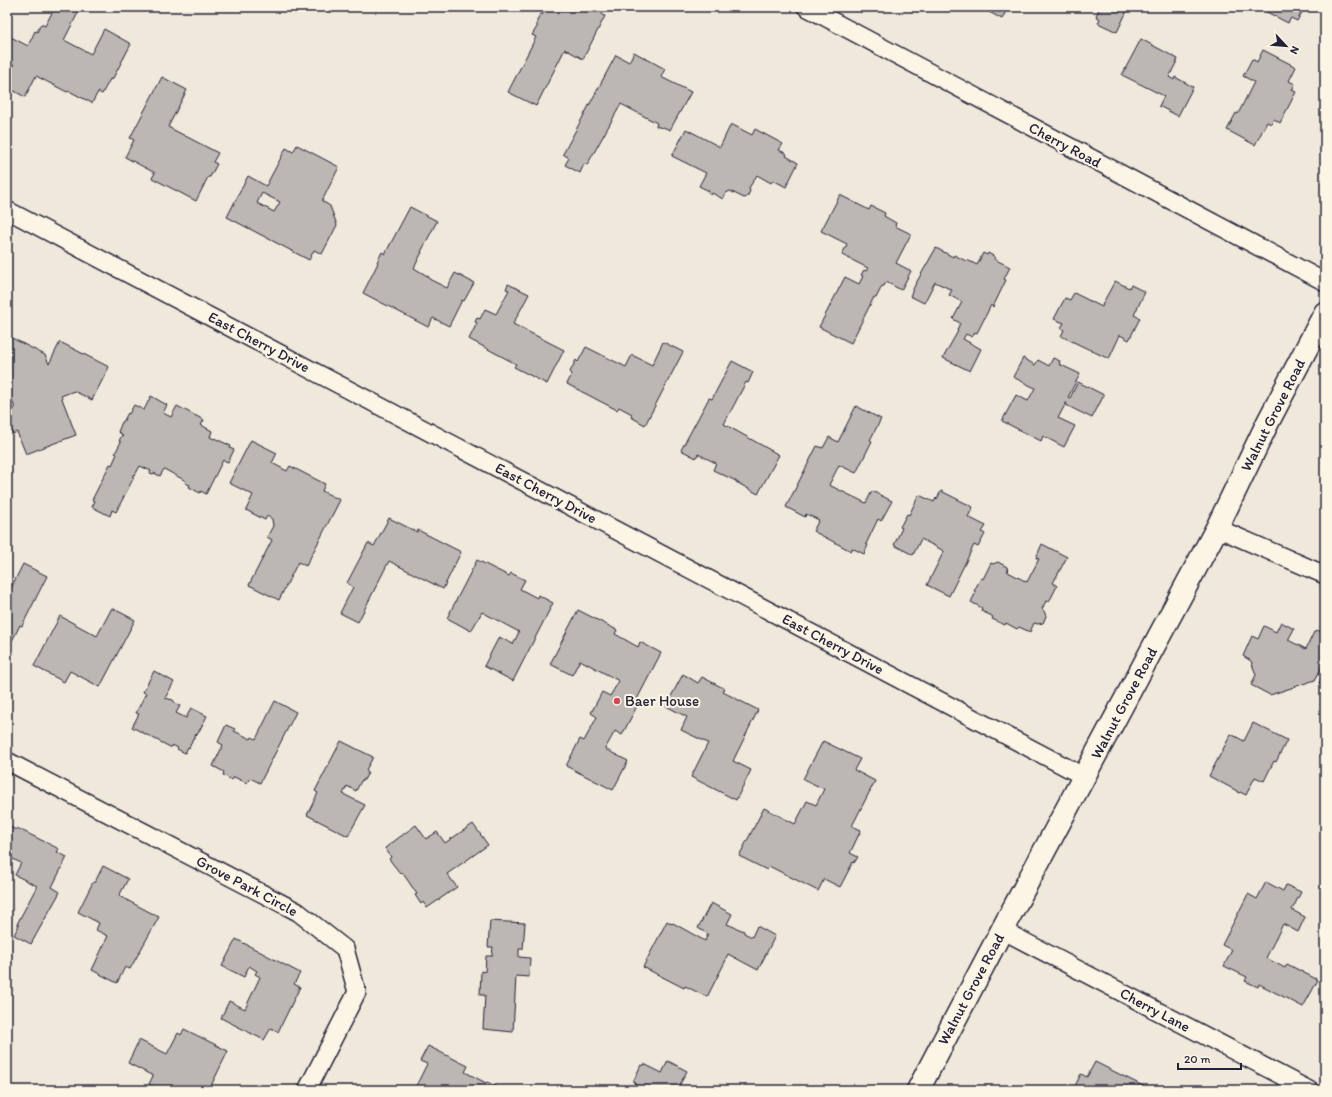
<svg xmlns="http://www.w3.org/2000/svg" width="1332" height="1097" viewBox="0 0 1332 1097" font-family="Itim,sans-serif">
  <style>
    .building { fill: #bcb7b3; stroke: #22223b; fill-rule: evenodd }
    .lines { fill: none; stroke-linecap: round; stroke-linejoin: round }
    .minor-casing { stroke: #22223b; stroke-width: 20 }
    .secondary-casing { stroke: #22223b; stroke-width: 25 }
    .minor { stroke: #fcf5e5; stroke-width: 17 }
    .secondary { stroke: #fcf5e5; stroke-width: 22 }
    .poi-dot { fill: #d1495b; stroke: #fcf5e5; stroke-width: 1.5 }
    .labels { text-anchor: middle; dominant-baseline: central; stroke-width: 4; stroke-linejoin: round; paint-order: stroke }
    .street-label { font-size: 15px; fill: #22223b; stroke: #fcf5e5 }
    .poi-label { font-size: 15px; fill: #22223b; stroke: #fcf5e5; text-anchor: start }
  </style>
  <rect width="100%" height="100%" fill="#efe8db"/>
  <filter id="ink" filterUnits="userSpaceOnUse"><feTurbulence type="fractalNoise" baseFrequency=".025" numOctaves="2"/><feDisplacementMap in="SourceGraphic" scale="8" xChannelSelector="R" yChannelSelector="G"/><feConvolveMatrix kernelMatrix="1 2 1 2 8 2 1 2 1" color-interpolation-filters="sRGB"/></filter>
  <g filter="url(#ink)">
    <g class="building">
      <path d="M55,7H81L64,40L91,54L104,29L131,44L112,80L110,79L102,94L98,92L92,103L69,91L67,92L36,76L25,97L7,87V80L14,65L7,62V35L28,46L35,31L37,32L41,24L45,26Z"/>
      <path d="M311,7H321L319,11Z"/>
      <path d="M539,7H597L604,11L602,15L605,16L583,59L565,49L536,106L508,92L536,37L532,35L537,27V21L540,14L542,15L543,12L538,9Z"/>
      <path d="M980,7H1008L1002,19Z"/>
      <path d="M1100,7H1129L1117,32L1098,23L1100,19L1096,16Z"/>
      <path d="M1257,7H1305L1297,21L1291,18L1288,23Z"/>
      <path d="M1141,39L1178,59L1169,77L1174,80L1175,77L1193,87L1178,116L1159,106L1164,96L1122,75Z"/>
      <path d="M1263,50L1296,67L1289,81L1295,84L1292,90L1296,92L1280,123L1274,119L1271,124L1267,122L1255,145L1227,130L1236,113L1238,114L1254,82L1243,76L1252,59L1257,62Z"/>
      <path d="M634,52L665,69L661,77L691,92L670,130L663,127L662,128L656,126L657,123L621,104L587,165L584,164L580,173L565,165L569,158L563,154L616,55L629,62Z"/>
      <path d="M162,77L187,90L168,127L218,153L213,162L217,164L210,177H208L196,201L152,178L155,173L125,157L134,140L130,138Z"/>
      <path d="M731,124L752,135L755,129L783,144L779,150L787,154L786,156L798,163L786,187L773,180L771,183L757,175L749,188L750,191L747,197L744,198L730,191L726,193L723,199L712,193L711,195L708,193L709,191L699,186L706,173L672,156L686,129L720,147Z"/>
      <path d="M297,145L339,167L322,201L330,206L337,225L322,254L314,250L309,260L227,217L248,176L266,186L286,148L293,152ZM262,193L280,202L274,212L257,203Z"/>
      <path d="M840,195L869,210L871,206L885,213L884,216L896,223L895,226L911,234L896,263L911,271L901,290L886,282L884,286H882L876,298L874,297L851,343L819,327L845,277L859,284L863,276L861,275L864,270L866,271L868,268L842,255L847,244L821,231Z"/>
      <path d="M410,207L437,221L421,252H422L414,268L429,277V279L447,288L455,273L474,283L464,301L462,300L449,326L433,318L428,327L363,293L378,263L377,262L382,252L385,254Z"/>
      <path d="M936,248L953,257L954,255L966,261L967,260L977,265L983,253L987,255L988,253L995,257L994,259L1010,267L1004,279L1006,280L993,307L991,305L977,333L975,332L972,337L966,334L963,339L981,349L970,371L943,358L958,331L957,330L960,323L953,319L962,302L949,295L952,290L935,282L924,303L910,296L915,285Z"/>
      <path d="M1115,281L1129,288L1131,285L1145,292L1134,315L1140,318L1129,340L1120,335L1109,359L1061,336L1064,330L1061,328L1064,323L1054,319L1065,298L1070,300L1074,293L1102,307L1103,303Z"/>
      <path d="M508,284L529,294L513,324L564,350L547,384L514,367L516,364L469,339L477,323L475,322L477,318L480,319L485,309L496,314L509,290L506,289Z"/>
      <path d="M10,337L45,355L49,364L60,342L109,367L92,400L74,391L61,396L76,435L26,454L17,432L13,434L7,418V411L15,408L9,393L7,392V342Z"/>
      <path d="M663,342L683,352L645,425L631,417L632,414L619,407L617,410L567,384L572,374L570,372L576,360L578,362L586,347L626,367L632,355L652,365Z"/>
      <path d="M1023,358L1035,365L1038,360L1049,366L1053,358L1060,361L1059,364L1080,374L1068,397L1070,398L1078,382L1104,395L1092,418L1066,405L1067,403H1066L1058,418L1075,426L1064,447L1043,436L1041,441L1002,421L1016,395L1028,401L1035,388L1013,377Z"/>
      <path d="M732,361L753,372L748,383L746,382L724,424L779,455L758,494L736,482V481L713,470L716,463L698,454L696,458L681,450L709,398L712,399Z"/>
      <path d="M151,396L167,405L163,413L171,417L177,406L204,420L201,425L212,431L210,437L214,439V438L231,446L230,448L234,450L228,462L223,460L206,494L201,491L200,493L189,487L190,485L185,483L186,481L164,469L160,476L154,473L153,474L150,473L151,471L140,466L135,475L134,474L132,476L134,477L116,512L112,510L110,516L92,507L95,501L92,500L110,464L112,465L117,454L115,453L121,442L119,441L122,435H123L118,432L122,422H123L128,413L129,414L134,405L144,410Z"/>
      <path d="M856,406L881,419L870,440L872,441L856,473L839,465L829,485L866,503L872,491L892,501L881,521L878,519L866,544L868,545L864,554L852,548L851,551L813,531L819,520L806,514L805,517L786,507L817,446L823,448L829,437L838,442Z"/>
      <path d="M251,440L277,453L272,463L287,471L290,466L325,484L322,491L340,500L306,566L298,562L279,600L249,585L272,540L267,537L273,526L272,519L267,516L265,520L246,510L253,495L229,483Z"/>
      <path d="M941,491L973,507L968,517L986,526L982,532L985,534L978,547L974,545L949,596L927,585L944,551L921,539L913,555L894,545L902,528L900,527L907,514L909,515L919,495L934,502L936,498L937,499Z"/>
      <path d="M389,518L417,532L418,530L461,552L443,589L389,561L358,622L340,613L353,587L347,583L368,543L374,546Z"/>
      <path d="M1042,544L1067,557L1053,583L1057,586L1049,602L1046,601L1042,609L1044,611L1046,616L1043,623L1038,624L1034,623L1030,632L1019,627L1017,629L1006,623L1005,625L992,619L993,617L990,615L981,611L982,608L971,602L976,592L974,591L981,578L983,579L991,563L993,564L998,562L1007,567L1008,572L1027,582L1039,559L1036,558Z"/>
      <path d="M477,560L509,576L511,573L525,580L520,589L537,598L538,595L553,603L513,681L484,666L499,637L513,644L519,632L482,612L471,631L447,618Z"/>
      <path d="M23,564L47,576L22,626L20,625L7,651V596Z"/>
      <path d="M112,608L135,620L100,687L70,671L64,682L34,666L60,616L97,636Z"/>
      <path d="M578,610L617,630L615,634L638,647L640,642L661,653L634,705L637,706L622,735L615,731L605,749L628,761L613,790L566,766L580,739L584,741L597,717L591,713L602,692L610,696L619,681L580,660L572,675L550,664Z"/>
      <path d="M1281,622L1294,629L1288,640L1306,649L1314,632L1324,630H1325V666L1323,665L1315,680L1270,695L1251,685L1256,675L1251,661L1243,656L1252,636L1258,639L1264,626L1276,632Z"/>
      <path d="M154,671L174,682L165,698L173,700L176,704L180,706L176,713L186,718L191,708L207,716L197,735L196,734L194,738H193L189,748L188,747L185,753L177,749L178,748L174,746L173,745L172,747H170L132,727L139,714L136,713L146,693L143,692Z"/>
      <path d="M1325,671V686L1319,683Z"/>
      <path d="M683,674L698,683L702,677L725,689L723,692L758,710L733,761L751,770L736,800L691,777L708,743L681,730L687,717L666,706Z"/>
      <path d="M275,701L296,712L260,783L250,778L247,783L234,777L232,780L223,775L224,772L213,766L223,745L218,742L226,725L235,729L234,731L251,739L252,737L256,739Z"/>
      <path d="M1253,723L1287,740L1276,762L1274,761L1264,781L1255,777L1246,795L1240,792L1239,793L1237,792V791L1209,776L1231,734L1244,741Z"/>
      <path d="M341,741L373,757L366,770L368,773L364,780L361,781L356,791L347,786L343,794L365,805L348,836L307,815L318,793L315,791Z"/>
      <path d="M823,741L860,759L854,770L875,781L852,826L861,830L850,853L858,857L854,863L853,862L840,887L824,879L818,891L769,866L767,870L739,856L764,808L795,824L807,801L816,805L824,789L803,779Z"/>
      <path d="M473,824L488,845L447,874L457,887L427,908L423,902L421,904L415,895L417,894L402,872L400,873L389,859L391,857L385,848L416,825L426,839L437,832L445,843Z"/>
      <path d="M7,825L16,830L17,828L59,849L57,852L67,857L52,887L60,892L31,944L14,935L19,925L17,924L37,886L15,875L21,863L7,856Z"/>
      <path d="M103,866L128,879L119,896L159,917L130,969L125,967L117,983L92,970L108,936L96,930L99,923L78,912L93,882H95Z"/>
      <path d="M1266,882L1283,891L1286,885L1301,892L1292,910L1305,917L1298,932L1283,924L1266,958L1285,968L1287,964L1318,980L1303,1007L1259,984L1258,987L1245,981L1247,977L1224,966L1232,950L1222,945L1248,894L1257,899Z"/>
      <path d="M711,903L732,914L727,924L744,931V933L752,937L757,926L775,936L758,970L728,954L725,960H726L707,997L685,986L684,988L643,967L667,921L672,924L673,923L705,941L708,934L698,928Z"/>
      <path d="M490,921L525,923L523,949H519V957L530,958L529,977L516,976L513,1032L483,1029L485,995H480L481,971L485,972L486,956H492L493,947H488Z"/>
      <path d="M236,939L300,973L294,984L300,987L278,1032L271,1028L264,1040L221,1018L229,1001L245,1009L260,977L255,974L257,971L249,966L244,977L222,966Z"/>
      <path d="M184,1029L228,1051L209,1090H161L149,1084L153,1076L128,1063L139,1040L167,1054L178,1033L181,1035Z"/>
      <path d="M428,1046L468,1066L465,1072L486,1083L487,1082L504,1090H414L427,1064L420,1061Z"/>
      <path d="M668,1061L687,1071L677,1090H646L634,1084L635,1083L633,1082L641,1065L643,1066L644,1064L662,1073Z"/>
      <path d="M1095,1062L1151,1090H1073L1081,1074L1087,1077Z"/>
    </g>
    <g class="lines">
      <g class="minor-casing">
        <g id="minor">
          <path d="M806,7L1325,282"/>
          <path d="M7,210L1085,777"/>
          <path d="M1217,528L1325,575"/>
          <path d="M7,761L298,912L345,949L357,992L307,1090"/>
          <path d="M1002,930L1309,1090"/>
        </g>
      </g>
      <g class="secondary-casing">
        <path id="secondary" d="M918,1090L1002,930L1217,528L1268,422L1325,313"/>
      </g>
      <use href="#minor" class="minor"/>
      <use href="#secondary" class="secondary"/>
    </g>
  </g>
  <circle class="poi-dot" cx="617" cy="701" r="4"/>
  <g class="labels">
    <g class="street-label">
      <text transform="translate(1065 145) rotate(28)">Cherry Road</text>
      <text transform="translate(259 342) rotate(28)">East Cherry Drive</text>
      <text transform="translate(1273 415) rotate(-63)">Walnut Grove Road</text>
      <text transform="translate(546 493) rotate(28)">East Cherry Drive</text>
      <text transform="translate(833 644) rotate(28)">East Cherry Drive</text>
      <text transform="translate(1124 703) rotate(-62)">Walnut Grove Road</text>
      <text transform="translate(247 886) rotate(28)">Grove Park Circle</text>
      <text transform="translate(971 989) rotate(-62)">Walnut Grove Road</text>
      <text transform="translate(1155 1010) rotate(28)">Cherry Lane</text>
    </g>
    <g class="poi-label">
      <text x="625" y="701">Baer House</text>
    </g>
  </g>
  <rect width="1332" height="1097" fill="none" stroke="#fcf5e5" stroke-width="24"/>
  <rect x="12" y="12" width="1308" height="1073" fill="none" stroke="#22223b" stroke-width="1.5" filter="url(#ink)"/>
  <g transform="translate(1286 46) rotate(116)" stroke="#fcf5e5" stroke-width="3" paint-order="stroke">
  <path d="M0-3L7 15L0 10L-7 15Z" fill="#22223b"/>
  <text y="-6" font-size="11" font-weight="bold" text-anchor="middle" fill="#22223b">N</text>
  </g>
  <path d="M1178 1063v6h63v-6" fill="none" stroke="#22223b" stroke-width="2"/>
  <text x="1184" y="1063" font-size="12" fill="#22223b" stroke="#fcf5e5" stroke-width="3" paint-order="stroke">20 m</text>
</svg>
